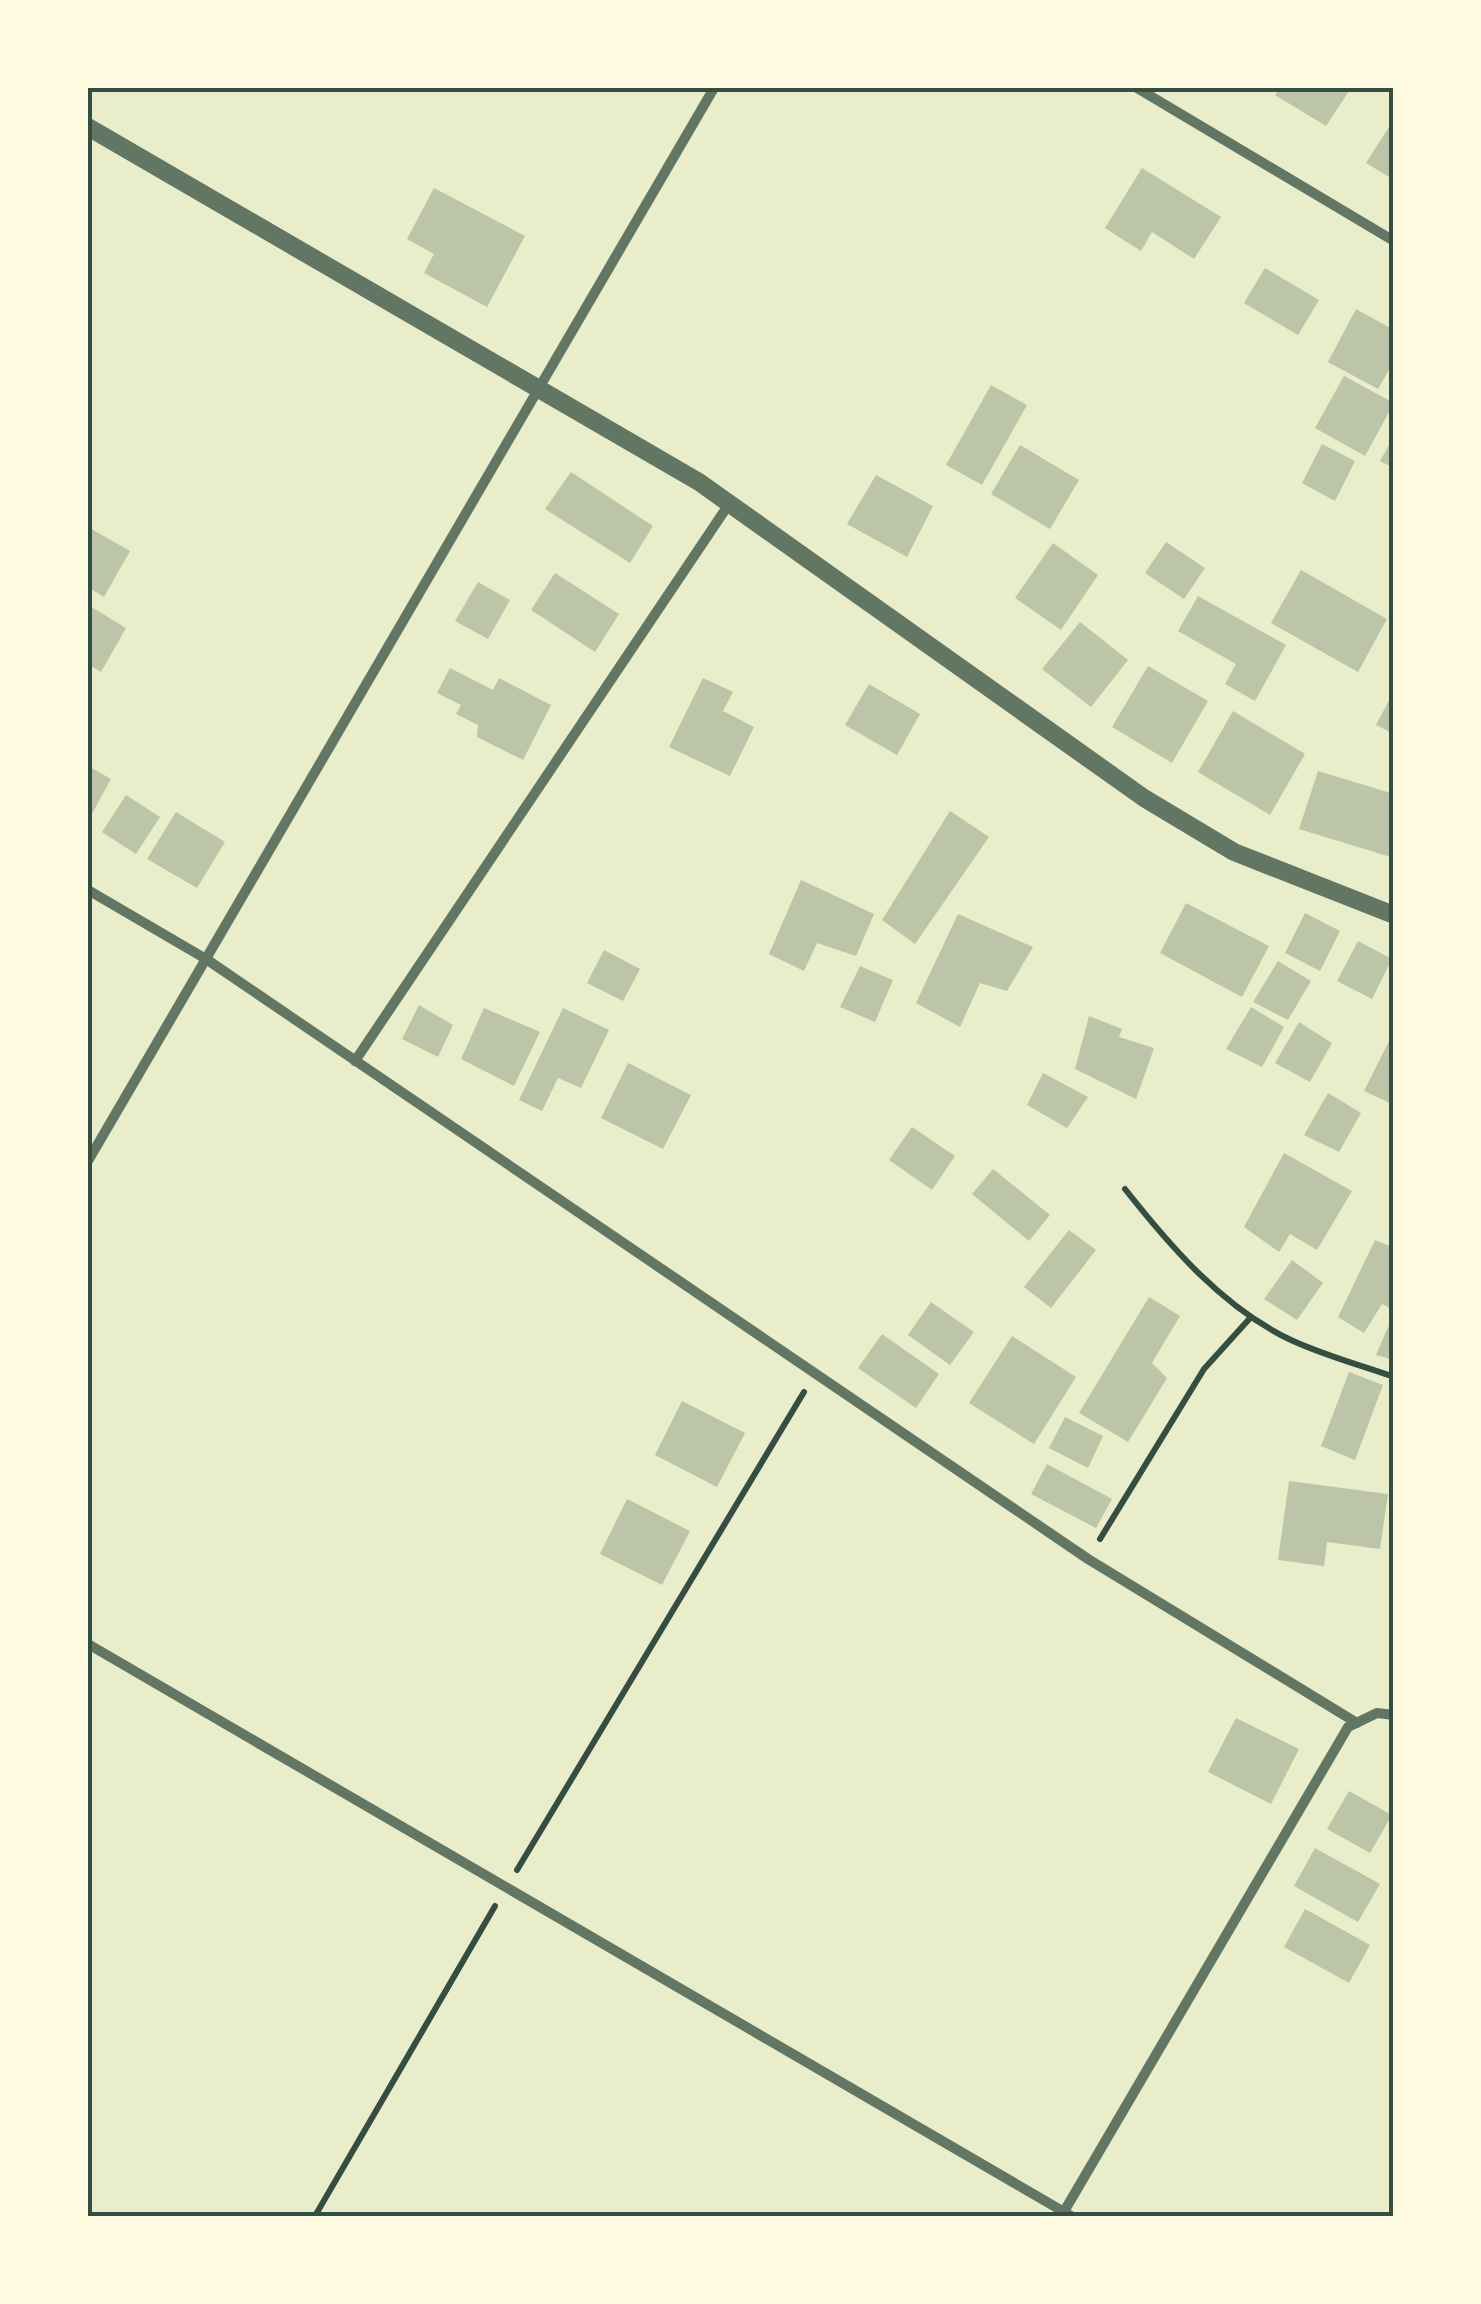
<svg xmlns="http://www.w3.org/2000/svg" width="1481" height="2304" viewBox="0 0 1481 2304" font-family="Roboto,sans-serif">
  <style>
    .building { fill: #bcc5a7 }
    .lines { fill: none; stroke-linecap: round; stroke-linejoin: round }
    .path { stroke: #344e41; stroke-width: 6 }
    .minor { stroke: #617663; stroke-width: 10 }
    .tertiary { stroke: #617663; stroke-width: 18 }
    .neatline { fill: none; stroke: #344e41; stroke-width: 4 }
  </style>
  <rect width="100%" height="100%" fill="#e9edc9"/>
  <g class="building">
    <path d="M1280,88H1351L1326,126L1275,95Z"/>
    <path d="M1394,119V180L1366,163Z"/>
    <path d="M1142,168L1221,217L1194,259L1152,232L1141,251L1105,228Z"/>
    <path d="M434,188L525,236L487,307L424,273L434,254L407,239Z"/>
    <path d="M1265,268L1319,300L1298,335L1244,303Z"/>
    <path d="M1356,309L1394,330V361L1378,389L1328,362Z"/>
    <path d="M1344,376L1394,403L1365,456L1315,428Z"/>
    <path d="M991,385L1027,405L982,485L946,465Z"/>
    <path d="M1394,436V468L1380,461Z"/>
    <path d="M1322,444L1355,461L1335,501L1302,483Z"/>
    <path d="M1020,445L1079,480L1050,529L991,494Z"/>
    <path d="M571,472L653,526L630,563L545,509Z"/>
    <path d="M876,475L933,506L907,557L847,524Z"/>
    <path d="M88,527L130,551L104,597L88,587Z"/>
    <path d="M1166,542L1205,568L1184,599L1145,573Z"/>
    <path d="M1053,543L1098,575L1061,630L1015,598Z"/>
    <path d="M1301,570L1387,619L1358,672L1271,623Z"/>
    <path d="M555,573L619,614L595,652L531,610Z"/>
    <path d="M478,582L510,600L488,639L455,621Z"/>
    <path d="M1198,596L1286,645L1255,701L1225,684L1236,664L1178,631Z"/>
    <path d="M88,605L126,628L101,672L88,664Z"/>
    <path d="M1080,622L1128,660L1091,707L1042,669Z"/>
    <path d="M1148,666L1208,701L1172,763L1112,727Z"/>
    <path d="M450,668L493,690L499,678L551,705L523,760L477,737L478,725L456,714L461,705L437,693Z"/>
    <path d="M703,678L733,692L723,711L754,727L730,776L669,747Z"/>
    <path d="M869,684L920,714L897,755L845,725Z"/>
    <path d="M1394,691V734L1376,725Z"/>
    <path d="M1233,711L1305,754L1270,815L1198,772Z"/>
    <path d="M88,766L111,779L88,821Z"/>
    <path d="M1318,771L1394,794V858L1299,829Z"/>
    <path d="M126,795L160,817L136,854L102,832Z"/>
    <path d="M950,811L989,837L915,944L882,920Z"/>
    <path d="M176,812L225,842L197,888L147,859Z"/>
    <path d="M801,880L874,914L856,956L817,943L804,971L769,954Z"/>
    <path d="M1186,903L1269,946L1242,997L1160,953Z"/>
    <path d="M1305,913L1340,931L1320,971L1285,953Z"/>
    <path d="M958,914L1033,947L1007,991L980,983L960,1027L916,1003Z"/>
    <path d="M1358,941L1392,959L1372,999L1337,981Z"/>
    <path d="M604,950L640,969L623,1001L587,983Z"/>
    <path d="M1278,961L1311,981L1288,1020L1253,1002Z"/>
    <path d="M860,966L893,980L875,1022L840,1007Z"/>
    <path d="M419,1005L453,1025L438,1057L402,1039Z"/>
    <path d="M1251,1007L1284,1027L1262,1067L1226,1049Z"/>
    <path d="M484,1008L540,1032L514,1086L461,1059Z"/>
    <path d="M563,1008L609,1030L581,1088L558,1078L542,1111L519,1100Z"/>
    <path d="M1089,1016L1122,1029L1119,1037L1154,1048L1136,1099L1075,1069Z"/>
    <path d="M1299,1022L1332,1043L1310,1082L1275,1063Z"/>
    <path d="M1388,1043L1394,1046V1105L1364,1091Z"/>
    <path d="M628,1063L691,1095L663,1149L601,1118Z"/>
    <path d="M1043,1073L1088,1097L1067,1128L1027,1105Z"/>
    <path d="M1328,1093L1361,1113L1339,1152L1304,1135Z"/>
    <path d="M912,1127L955,1156L932,1190L889,1160Z"/>
    <path d="M1284,1153L1352,1191L1317,1250L1290,1234L1279,1252L1244,1227Z"/>
    <path d="M993,1169L1050,1215L1029,1241L972,1194Z"/>
    <path d="M1069,1230L1096,1250L1051,1308L1024,1287Z"/>
    <path d="M1375,1240L1394,1248V1310L1382,1304L1364,1333L1338,1317Z"/>
    <path d="M1292,1260L1323,1283L1297,1320L1264,1299Z"/>
    <path d="M1149,1297L1180,1316L1152,1363L1167,1378L1128,1442L1079,1413Z"/>
    <path d="M931,1302L974,1332L950,1365L908,1335Z"/>
    <path d="M1388,1327L1394,1329V1360L1376,1355Z"/>
    <path d="M882,1334L939,1374L916,1408L858,1368Z"/>
    <path d="M1012,1336L1076,1377L1034,1444L969,1403Z"/>
    <path d="M1349,1372L1383,1385L1355,1460L1321,1446Z"/>
    <path d="M682,1401L745,1433L717,1487L655,1455Z"/>
    <path d="M1065,1417L1103,1436L1088,1468L1049,1448Z"/>
    <path d="M1047,1464L1112,1499L1096,1528L1031,1494Z"/>
    <path d="M1289,1481L1388,1494L1380,1549L1327,1542L1324,1566L1278,1560Z"/>
    <path d="M627,1499L690,1531L662,1585L600,1554Z"/>
    <path d="M1236,1718L1299,1749L1271,1804L1208,1772Z"/>
    <path d="M1349,1791L1392,1815L1370,1853L1327,1829Z"/>
    <path d="M1315,1848L1380,1884L1358,1922L1294,1886Z"/>
    <path d="M1305,1909L1370,1945L1349,1983L1284,1947Z"/>
  </g>
  <g class="lines">
    <g class="path">
      <path d="M1125,1189C1170,1246 1223,1308 1291,1340C1323,1355 1360,1365 1394,1377"/>
      <path d="M1100,1539L1204,1369L1251,1317"/>
      <path d="M517,1870L804,1392"/>
      <path d="M315,2216L495,1906"/>
    </g>
    <g class="minor">
      <path d="M1137,88L1394,241"/>
      <path d="M88,890L206,959L1088,1559L1357,1723"/>
      <path d="M355,1061L729,504"/>
      <path d="M88,1161L714,88"/>
      <path d="M88,1644L1071,2216"/>
      <path d="M1062,2215L1348,1727L1377,1713L1394,1715"/>
    </g>
    <path class="tertiary" d="M88,127L699,482L1144,798L1234,852L1394,915"/>
  </g>
  <rect width="1481" height="2304" fill="none" stroke="#fefae0" stroke-width="180"/>
  <rect x="90" y="90" width="1301" height="2124" class="neatline"/>
</svg>
